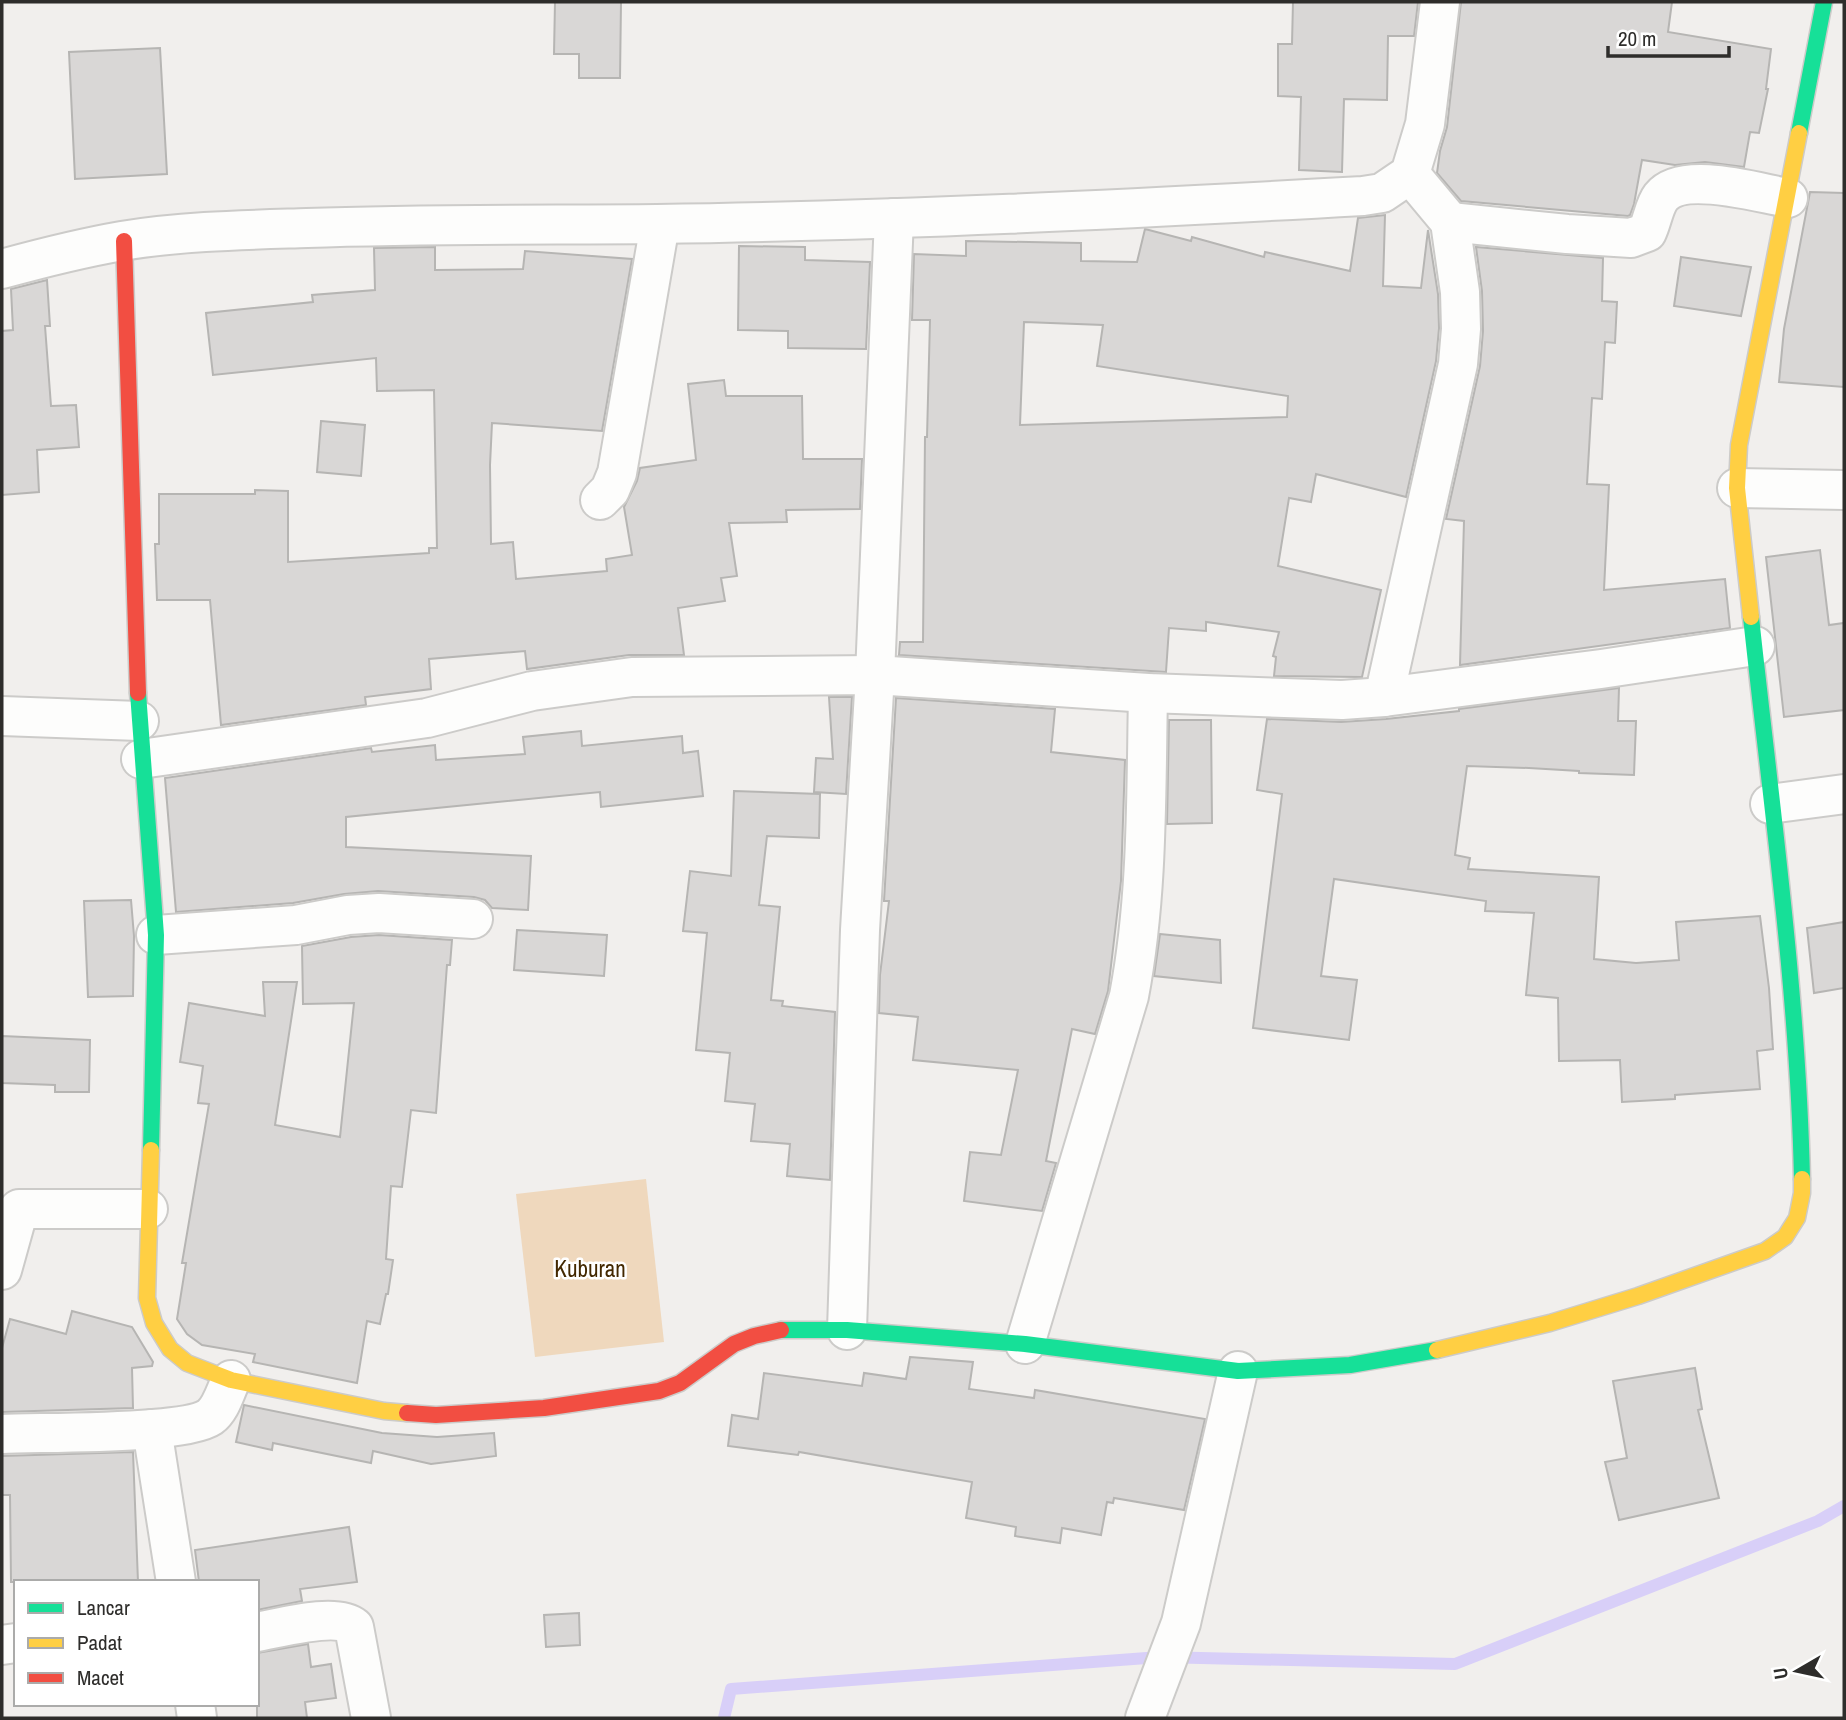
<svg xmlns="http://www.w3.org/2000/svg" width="1846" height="1720" viewBox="0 0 1846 1720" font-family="'Archivo Narrow',sans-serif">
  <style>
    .green { fill: #efd8bd }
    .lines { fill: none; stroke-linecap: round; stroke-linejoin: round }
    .stream { stroke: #d8cff8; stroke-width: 12 }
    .building { fill: #d9d7d6; stroke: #b6b5b3; stroke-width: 2; fill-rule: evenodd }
    .street-casing { stroke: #cccbc9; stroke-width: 42 }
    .fast-casing { stroke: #cccbc9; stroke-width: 19 }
    .slow-casing { stroke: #cccbc9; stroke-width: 19 }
    .jam-casing { stroke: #cccbc9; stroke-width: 19 }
    .street { stroke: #fdfdfc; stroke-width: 38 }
    .fast { stroke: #16e098; stroke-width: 16 }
    .slow { stroke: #ffcf43; stroke-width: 16 }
    .jam { stroke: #f24e42; stroke-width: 16 }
    .labels { text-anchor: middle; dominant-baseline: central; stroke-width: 5; stroke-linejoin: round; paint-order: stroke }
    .park-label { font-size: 23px; fill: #432800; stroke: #fff }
  </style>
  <rect width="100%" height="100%" fill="#f1efed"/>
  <path class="green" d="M646,1179L664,1342L535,1357L516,1194Z"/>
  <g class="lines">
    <path class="stream" d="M724,1718L731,1689L1160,1657L1455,1664L1818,1521L1844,1506"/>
  </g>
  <g class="building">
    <path d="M555,2H621L620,78H579V54H554Z"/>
    <path d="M1293,2H1418L1414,36H1388L1387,100L1344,99L1342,172L1299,170L1301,97L1278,96V44H1292Z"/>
    <path d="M1461,2H1672L1668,32L1771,49L1766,89H1768L1759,133L1750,132L1744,167L1705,162L1675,165L1642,160L1634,204L1630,215L1628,216L1461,201L1437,173L1440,151L1447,127Z"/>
    <path d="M160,48L167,174L75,179L69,52Z"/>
    <path d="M1810,192L1844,193V387L1779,382L1784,329Z"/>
    <path d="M1385,215L1383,286L1421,288L1428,230L1438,294L1439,328L1436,361L1406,497L1316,474L1311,502L1289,498L1278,566L1381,590L1362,677L1274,676L1276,657L1273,656L1279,632L1206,622V631L1169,628L1166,672L899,655L900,642H923L925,437H927L930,320H912L914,254L966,256V241L1081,243V261L1137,262L1145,229L1191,241L1192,237L1264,257L1265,252L1350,271L1358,218ZM1024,322L1103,325L1097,366L1288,396L1287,417L1020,425Z"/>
    <path d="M739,246L805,247V260L870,262L866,349L788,348V331L738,330Z"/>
    <path d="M435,247V270L523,269L525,251L632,259L602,431L492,423L490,465L491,544L513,542L516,579L607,571L606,559L632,555L624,507L637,481L640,468L696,460L688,384L724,380L726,396H802L803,459H862L860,509L786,510L787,522L729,523L737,576L721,578L725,601L678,608L684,655H629L527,669L525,651L429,659L431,689L365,697L366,705L221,725L210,600H157L155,544H159V494H255V490L288,491V562L429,553V548H437L434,390L377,391L376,358L213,375L206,313L313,302L312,295L375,290L374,248Z"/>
    <path d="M1476,247L1603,258L1602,301L1617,302L1615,343L1605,342L1602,399L1592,398L1587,484L1609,485L1604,590L1725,579L1730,628L1460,665L1464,521L1446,519L1480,366L1483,331L1482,291Z"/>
    <path d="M1681,257L1751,267L1741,316L1674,306Z"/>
    <path d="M47,280L50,326H45L51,406L76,405L79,447L37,450L39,492L2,495V331L13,330L11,289Z"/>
    <path d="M321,421L365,425L361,476L317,472Z"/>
    <path d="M1820,550L1829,625L1844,623V710L1784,717L1766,557Z"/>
    <path d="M1619,688L1618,721H1636L1634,775L1579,773V771L1529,768L1467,766L1455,855L1470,858L1468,869L1599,877L1594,959L1636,963L1679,960L1676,922L1760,916L1769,988L1773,1049L1757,1051L1760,1089L1675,1095V1099L1622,1102L1620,1060L1559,1061L1558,998L1526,995L1534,913L1485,911L1486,901L1334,879L1321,976L1357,980L1349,1040L1253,1028L1282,794L1257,790L1267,719L1341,722L1386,719L1459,711V709Z"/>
    <path d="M829,697H852L846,794L814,792L816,758L833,759Z"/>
    <path d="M896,698L1055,709L1051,752L1125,760L1121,881L1108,991L1095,1034L1072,1029L1046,1161L1056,1163L1042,1211L964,1201L970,1152L1001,1155L1018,1070L913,1060L918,1017L879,1013L880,975L889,901H884Z"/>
    <path d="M1169,720H1211L1212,823L1167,824Z"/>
    <path d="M581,731L582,746L682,736L683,753L698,751L703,796L601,807L600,792L346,817V847L531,856L528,910L492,908L485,900L474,897L378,891L344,894L293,903L176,912L165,778L371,748L372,752L435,745L436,760L525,754L523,737Z"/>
    <path d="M734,791L820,794L819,838L767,836L759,905L780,907L771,1000L783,1001L782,1006L835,1012L830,1180L787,1176L790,1144L751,1141L755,1104L725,1101L730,1053L696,1050L707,933L683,931L690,871L731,876Z"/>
    <path d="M131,900L134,936L133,996L88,997L84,901Z"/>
    <path d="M1844,922V988L1814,993L1807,928Z"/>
    <path d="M517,930L607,935L604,976L514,970Z"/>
    <path d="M1160,934L1220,940L1221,983L1154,976Z"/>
    <path d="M379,935L452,940L450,965H447L436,1113L411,1110L402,1187L391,1186L386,1259L393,1260L388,1294H386L380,1324L367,1321L357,1383L253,1362L255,1354L202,1345L187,1334L177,1319L186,1263H182L209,1104L198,1103L203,1066L180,1062L189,1003L265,1016L263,982H297L275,1125L340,1137L354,1003L303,1004L302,946L351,937Z"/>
    <path d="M2,1036L90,1040L89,1092H55V1085L2,1083Z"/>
    <path d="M72,1311L132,1327L153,1362L152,1366L132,1368L133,1408L2,1412V1348L10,1319L66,1334Z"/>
    <path d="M910,1357L973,1362L969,1389L1034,1398L1035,1390L1205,1419L1184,1510L1114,1498L1113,1503L1107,1502L1101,1535L1062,1528L1060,1543L1015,1536L1016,1527L966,1518L972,1482L799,1452L798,1455L728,1446L732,1415L758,1419L764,1373L862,1386L864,1373L906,1379Z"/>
    <path d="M1695,1368L1702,1409L1698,1410L1719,1498L1619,1520L1605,1462L1627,1458L1613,1381Z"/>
    <path d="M244,1405L382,1433L437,1437L494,1433L496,1456L431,1464L373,1451L371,1463L273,1443L272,1450L236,1442Z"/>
    <path d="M133,1452L138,1582H11L10,1495H2V1456Z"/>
    <path d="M349,1527L357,1582L300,1589L302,1601L257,1610V1582H199L195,1550Z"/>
    <path d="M579,1613L580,1645L546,1647L544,1615Z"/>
    <path d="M308,1644L311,1667L331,1664L336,1698L305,1702L307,1718H257V1653Z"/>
  </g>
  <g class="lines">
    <g class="street-casing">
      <g id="street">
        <path d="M1450,222L1567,234L1631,238L1647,232C1652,222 1654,206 1661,197C1683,170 1758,193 1788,198"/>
        <path d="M2,269C42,258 82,248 122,241C183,231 245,230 307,228C424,224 540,225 657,224C892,221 1128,209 1363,196L1382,193L1410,174L1425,124L1440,2"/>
        <path d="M1737,488L1844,490"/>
        <path d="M600,500L610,490L617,473L660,224"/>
        <path d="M1384,697L1458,364L1461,329L1460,292L1450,222L1410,174"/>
        <path d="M2,716L139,721"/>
        <path d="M141,759L427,718L532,691L632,677L875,675L1148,693L1342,700L1384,697L1601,669L1755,646"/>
        <path d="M1770,804L1844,794"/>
        <path d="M156,935L296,925L348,915L379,913L473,919"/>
        <path d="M2,1270L19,1209H148"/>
        <path d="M847,1330L860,930L875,675L894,218"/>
        <path d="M1025,1344L1129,996C1148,896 1146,794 1148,693"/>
        <path d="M152,1429L176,1582"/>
        <path d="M2,1434C41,1432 184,1435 210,1417C221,1409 225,1392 231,1380"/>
        <path d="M257,1632C280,1628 336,1612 354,1627L371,1718"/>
        <path d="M2,1645L16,1643"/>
        <path d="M195,1704L197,1718"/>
        <path d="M1145,1718L1181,1623L1238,1371"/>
      </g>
    </g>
    <g class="fast-casing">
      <g id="fast">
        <path d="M1799,133L1824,2"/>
        <path d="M1751,617C1771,804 1798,991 1802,1179"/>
        <path d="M138,693L156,935L151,1150"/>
        <path d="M781,1330H847L1025,1344L1238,1371L1350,1365L1437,1350"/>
      </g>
    </g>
    <g class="slow-casing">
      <g id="slow">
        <path d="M1751,617L1737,488L1739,445L1799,133"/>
        <path d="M151,1150L147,1298L154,1323L170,1349L187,1363L231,1380L384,1411L407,1413"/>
        <path d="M1437,1350L1550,1323L1638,1296L1765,1251L1785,1237L1797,1218L1802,1193V1179"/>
      </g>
    </g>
    <g class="jam-casing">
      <g id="jam">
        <path d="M124,241L138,693"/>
        <path d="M407,1413L436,1415L544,1408L659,1391L680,1383L734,1344L754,1336L781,1330"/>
      </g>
    </g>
    <use href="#street" class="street"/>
    <use href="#fast" class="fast"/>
    <use href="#slow" class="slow"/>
    <use href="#jam" class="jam"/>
  </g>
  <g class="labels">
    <g class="park-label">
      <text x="590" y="1268">Kuburan</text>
    </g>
  </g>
  <rect width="1846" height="1720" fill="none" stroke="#2e2d2b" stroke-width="7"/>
  <rect x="14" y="1580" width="245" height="126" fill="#ffffff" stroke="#ababaa" stroke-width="2"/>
  <rect x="28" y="1603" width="35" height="10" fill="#16e098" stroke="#ababaa" stroke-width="2"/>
  <text x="77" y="1615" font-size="21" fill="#2e2d2b">Lancar</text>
  <rect x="28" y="1638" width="35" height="10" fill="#ffcf43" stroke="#ababaa" stroke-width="2"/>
  <text x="77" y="1650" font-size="21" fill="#2e2d2b">Padat</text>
  <rect x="28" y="1673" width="35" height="10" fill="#f24e42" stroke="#ababaa" stroke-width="2"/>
  <text x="77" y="1685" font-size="21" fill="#2e2d2b">Macet</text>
  <g transform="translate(1797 1671) rotate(261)" stroke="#ffffff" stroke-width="5" paint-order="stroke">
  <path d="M0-5L12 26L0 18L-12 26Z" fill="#2e2d2b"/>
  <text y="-10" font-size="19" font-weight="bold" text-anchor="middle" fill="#2e2d2b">U</text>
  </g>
  <path d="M1608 46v10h121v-10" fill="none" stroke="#2e2d2b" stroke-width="3.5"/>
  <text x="1618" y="46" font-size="21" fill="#2e2d2b" stroke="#ffffff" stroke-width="5" paint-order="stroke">20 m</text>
</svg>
